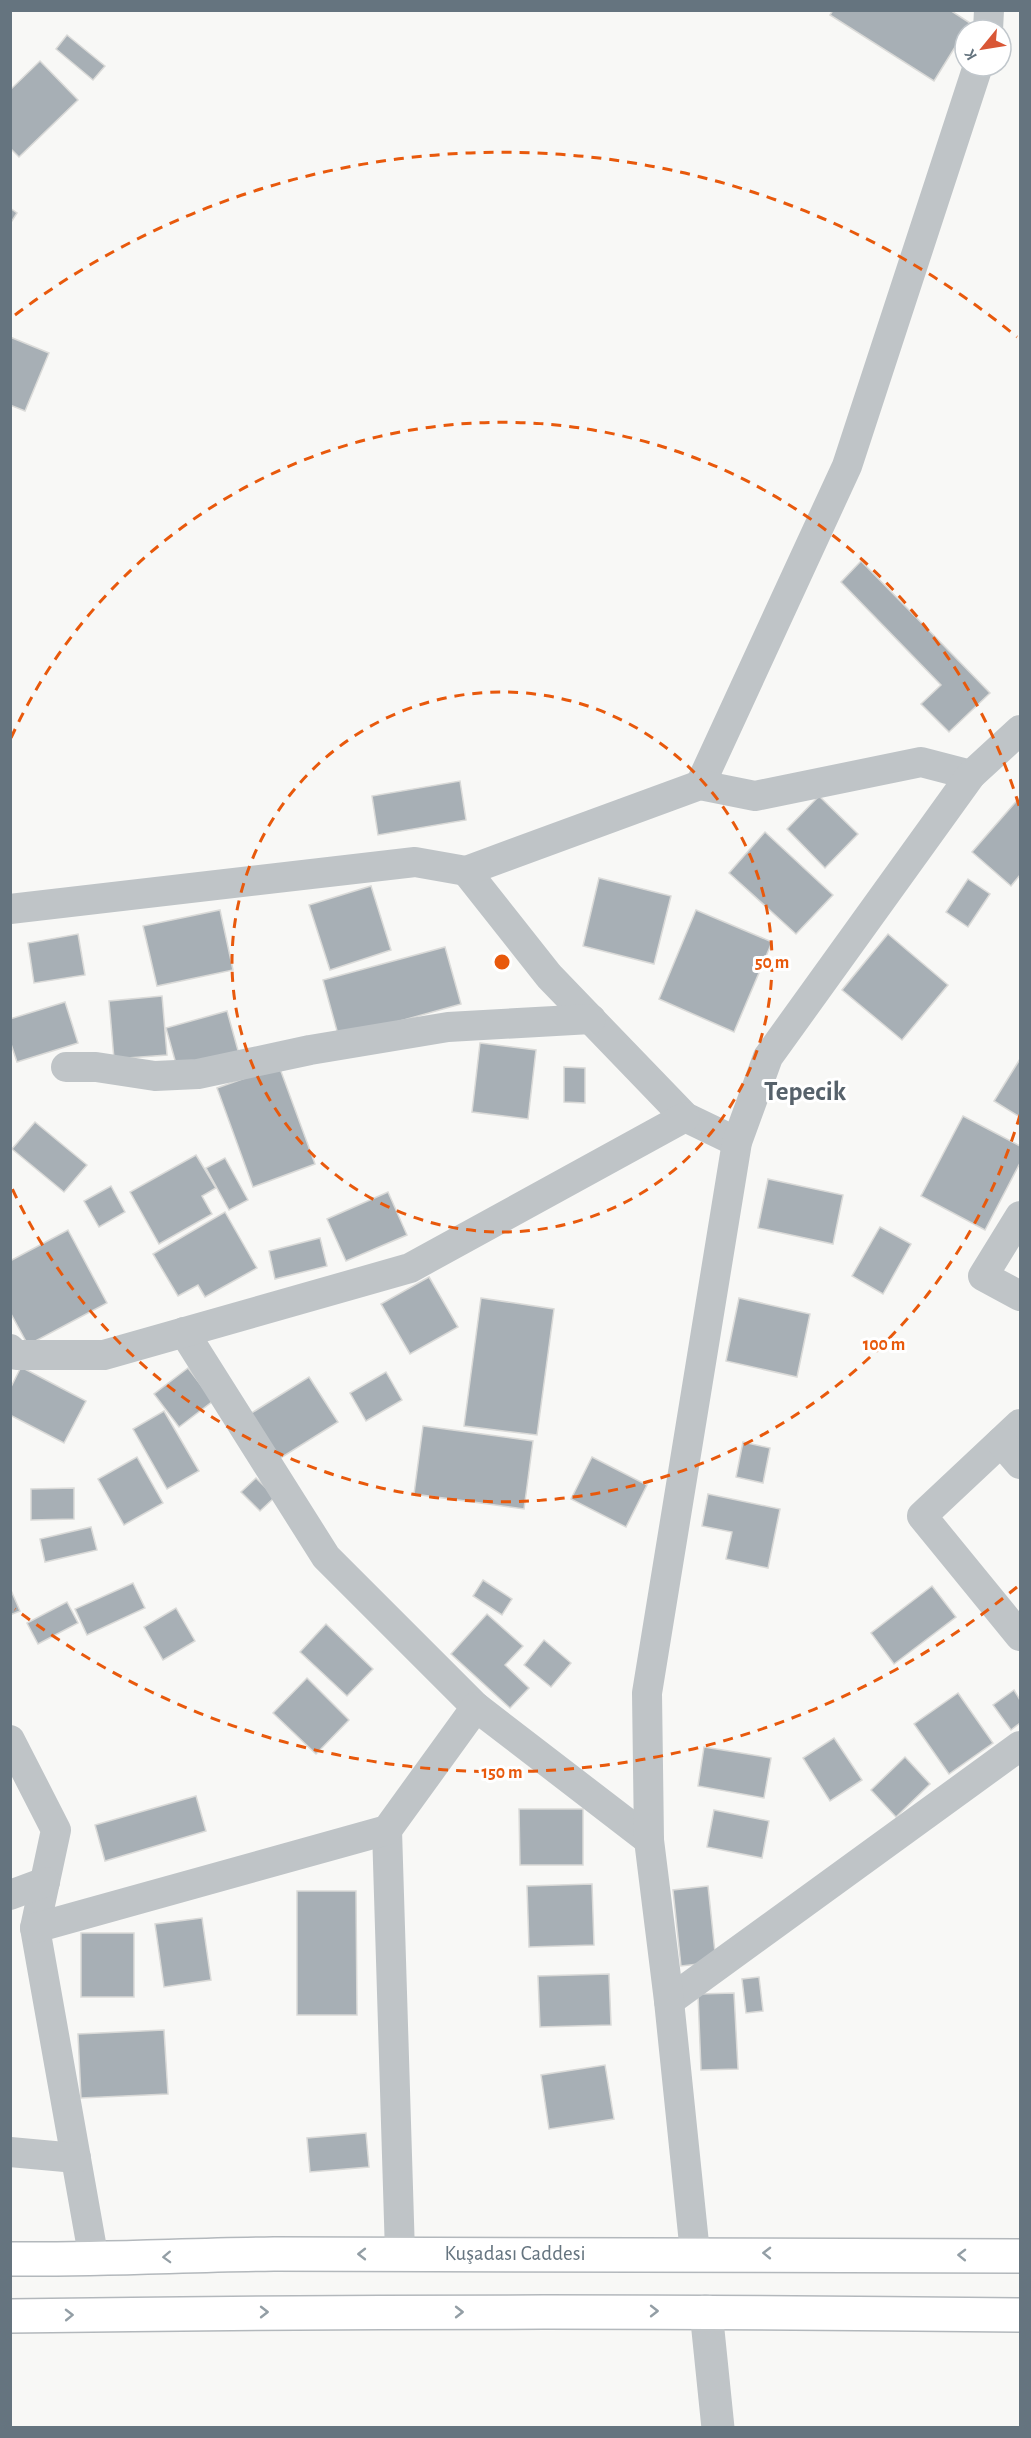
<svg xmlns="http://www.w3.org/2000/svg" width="1031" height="2438" viewBox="0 0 1031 2438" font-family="'Alegreya Sans',sans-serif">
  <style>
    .building { fill: #a7afb5; stroke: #dadad8; stroke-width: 1.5 }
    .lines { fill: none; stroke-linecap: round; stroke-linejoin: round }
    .primary-casing { stroke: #b3b8bc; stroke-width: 36 }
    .minor { stroke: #bfc4c7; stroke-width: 30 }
    .tertiary { stroke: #bfc4c7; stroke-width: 33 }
    .primary { stroke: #fff; stroke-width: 33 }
    .oneway { stroke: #939ea5 }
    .ring { fill: none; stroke: #e8590c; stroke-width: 3; stroke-dasharray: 10 8 }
    .labels { text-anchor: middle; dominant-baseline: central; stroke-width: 6; stroke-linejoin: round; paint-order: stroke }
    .street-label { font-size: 21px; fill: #65747f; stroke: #fff }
    .district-label { font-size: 27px; font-weight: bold; fill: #57626b; stroke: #fff }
    .centre { fill: #e8590c; stroke: #fff; stroke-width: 3 }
    .ring-label { font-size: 18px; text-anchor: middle; font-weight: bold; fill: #e8590c; stroke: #fff; stroke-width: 6; stroke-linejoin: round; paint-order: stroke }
  </style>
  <rect width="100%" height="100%" fill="#f8f8f6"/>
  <g class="building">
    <path d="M833,10H950L970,23L934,81L830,15Z"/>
    <path d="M67,35L105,66L93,80L56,49Z"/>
    <path d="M40,61L78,100L19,157L10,148V90Z"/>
    <path d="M10,208L17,213L10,224Z"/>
    <path d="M10,337L49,353L25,411L10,405Z"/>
    <path d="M861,561L990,693L949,732L921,704L941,685L841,582Z"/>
    <path d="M460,781L466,820L378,835L372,796Z"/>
    <path d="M819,796L858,834L825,868L787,829Z"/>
    <path d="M1020,797V875L1011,886L972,852Z"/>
    <path d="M765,832L833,895L796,934L729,873Z"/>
    <path d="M599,878L671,896L654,964L583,946Z"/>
    <path d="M968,879L990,894L968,927L946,912Z"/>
    <path d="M371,886L391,950L330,970L309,905Z"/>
    <path d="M220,910L233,970L157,986L143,926Z"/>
    <path d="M696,910L772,942L734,1032L659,999Z"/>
    <path d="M78,934L85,975L34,983L28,943Z"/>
    <path d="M888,934L948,985L902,1040L842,990Z"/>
    <path d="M445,947L461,1004L339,1038L323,980Z"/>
    <path d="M162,996L167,1055L114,1059L109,1001Z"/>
    <path d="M65,1002L78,1043L17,1062L10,1041V1019Z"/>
    <path d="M227,1011L239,1054L178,1071L166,1028Z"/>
    <path d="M480,1043L536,1050L528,1119L472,1112Z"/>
    <path d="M1020,1059V1117L994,1101Z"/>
    <path d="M279,1066L315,1164L253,1187L217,1088Z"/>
    <path d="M564,1067L585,1068V1103L564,1102Z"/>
    <path d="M963,1116L1020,1146V1163L985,1230L921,1196Z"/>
    <path d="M35,1122L87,1165L64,1192L12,1149Z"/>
    <path d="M196,1155L216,1188L202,1196L212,1214L159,1244L130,1192Z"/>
    <path d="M225,1158L248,1200L229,1210L206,1168Z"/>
    <path d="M768,1179L843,1195L833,1244L758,1228Z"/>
    <path d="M111,1186L125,1212L99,1227L84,1201Z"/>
    <path d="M388,1192L407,1235L346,1261L327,1219Z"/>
    <path d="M225,1212L257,1268L205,1297L198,1285L178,1296L153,1254Z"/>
    <path d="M880,1227L911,1244L883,1294L852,1276Z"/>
    <path d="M68,1230L107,1303L28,1345L10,1312V1261Z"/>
    <path d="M320,1238L327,1266L275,1279L269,1251Z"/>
    <path d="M429,1277L458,1327L410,1354L381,1304Z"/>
    <path d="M481,1298L554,1309L537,1435L464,1426Z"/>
    <path d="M739,1298L810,1314L797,1377L726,1361Z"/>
    <path d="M21,1367L86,1401L64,1443L10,1415V1389Z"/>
    <path d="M188,1368L213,1401L179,1427L154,1394Z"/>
    <path d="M386,1372L402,1400L366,1421L350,1393Z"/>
    <path d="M309,1377L338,1422L279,1459L250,1414Z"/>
    <path d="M164,1411L199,1471L167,1489L133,1429Z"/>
    <path d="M423,1426L533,1441L524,1509L414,1494Z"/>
    <path d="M743,1442L770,1448L763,1483L736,1477Z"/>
    <path d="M137,1457L163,1503L124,1525L98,1479Z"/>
    <path d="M592,1457L647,1485L626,1527L571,1499Z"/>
    <path d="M256,1478L275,1497L260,1511L241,1492Z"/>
    <path d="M74,1488V1519L31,1520V1489Z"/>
    <path d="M708,1494L780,1509L768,1568L726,1559L732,1532L702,1526Z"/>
    <path d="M91,1527L97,1550L45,1562L40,1539Z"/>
    <path d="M483,1580L512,1599L502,1615L473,1596Z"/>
    <path d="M133,1583L145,1608L87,1635L75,1609Z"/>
    <path d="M932,1586L956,1617L894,1664L871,1633Z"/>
    <path d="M10,1588L20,1611L10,1615Z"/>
    <path d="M67,1602L78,1623L38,1644L27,1623Z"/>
    <path d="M176,1608L195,1641L163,1660L144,1627Z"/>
    <path d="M487,1614L523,1646L505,1665L529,1688L510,1708L451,1654Z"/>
    <path d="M326,1624L373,1669L347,1696L300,1652Z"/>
    <path d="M544,1640L571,1663L551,1687L524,1665Z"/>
    <path d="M307,1678L349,1720L316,1754L273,1713Z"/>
    <path d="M1014,1690L1020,1700V1723L1011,1730L993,1705Z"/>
    <path d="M958,1693L993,1743L949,1774L914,1724Z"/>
    <path d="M834,1738L862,1780L830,1801L803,1758Z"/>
    <path d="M704,1747L771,1758L764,1798L698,1786Z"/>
    <path d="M905,1757L930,1784L896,1817L871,1790Z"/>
    <path d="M196,1796L206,1831L105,1861L95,1825Z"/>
    <path d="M519,1809H583V1865H520Z"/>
    <path d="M714,1810L769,1821L762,1858L707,1847Z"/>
    <path d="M592,1884L594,1945L529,1947L527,1886Z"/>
    <path d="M708,1886L716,1962L681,1966L673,1890Z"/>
    <path d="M297,1891H356L357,2015H297Z"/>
    <path d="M202,1918L211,1980L164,1987L155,1924Z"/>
    <rect x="81" y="1933" width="53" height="64"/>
    <path d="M609,1974L611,2025L540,2027L538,1976Z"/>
    <path d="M759,1977L763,2011L746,2013L742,1979Z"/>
    <path d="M734,1993L738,2069L701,2070L698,1994Z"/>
    <path d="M164,2030L168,2094L81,2098L78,2034Z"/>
    <path d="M605,2065L614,2119L549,2129L541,2075Z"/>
    <path d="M366,2133L369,2167L310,2172L307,2138Z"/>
  </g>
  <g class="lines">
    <g class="primary-casing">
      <g id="primary">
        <path d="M10,2259C99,2260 186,2255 274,2254C523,2253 772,2253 1020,2256"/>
        <path d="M10,2316C347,2311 684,2311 1020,2315"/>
      </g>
    </g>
    <g class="minor">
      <path d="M988,30L989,10"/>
      <path d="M700,785L847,466L978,66"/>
      <path d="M466,871L549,976L685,1117L737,1142"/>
      <path d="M10,909L415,862L466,871L700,785L755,796L921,762L971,775"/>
      <path d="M66,1067H96L155,1076L198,1074L310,1050L448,1027L591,1019"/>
      <path d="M1020,1216L983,1276L1020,1296"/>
      <path d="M184,1332L326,1557L476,1707"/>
      <path d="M10,1349L16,1355H104L410,1268L685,1117"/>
      <path d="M1020,1424L922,1516L1020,1636"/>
      <path d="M1001,1442L1020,1464"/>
      <path d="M10,1740L56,1830L35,1928L94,2260"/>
      <path d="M387,1830L400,2253"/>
      <path d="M10,1895L45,1882"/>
      <path d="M35,1928L387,1830L476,1707L649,1840"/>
      <path d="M669,2001L1020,1746"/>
      <path d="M10,2152L76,2158"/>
      <path d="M695,2253L669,2001L649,1840L647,1693L737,1142L768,1057L971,775L1020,730"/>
    </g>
    <path class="tertiary" d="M706,2311L718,2428"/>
    <use href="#primary" class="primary"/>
  </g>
  <defs><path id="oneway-chevron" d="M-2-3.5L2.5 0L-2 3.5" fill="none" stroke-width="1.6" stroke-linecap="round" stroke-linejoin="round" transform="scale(1.5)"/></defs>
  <g class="oneway">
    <use href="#oneway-chevron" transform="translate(767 2253) rotate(-179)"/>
    <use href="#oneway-chevron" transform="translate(362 2254) rotate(180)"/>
    <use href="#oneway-chevron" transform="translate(962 2255) rotate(-179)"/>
    <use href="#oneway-chevron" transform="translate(167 2257) rotate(178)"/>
    <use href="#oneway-chevron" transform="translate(654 2311)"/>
    <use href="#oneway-chevron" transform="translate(264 2312)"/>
    <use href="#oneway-chevron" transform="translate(459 2312)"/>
    <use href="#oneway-chevron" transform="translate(69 2315) rotate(-1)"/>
  </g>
  <g class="ring">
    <circle cx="502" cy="962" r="270"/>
    <path d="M1020 1115A540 540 0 0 1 11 1186M11 738A540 540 0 0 1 1020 809"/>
    <path d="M1017 1587A810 810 0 0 1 15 1609M15 315A810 810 0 0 1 1017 337"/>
  </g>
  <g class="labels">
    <g class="street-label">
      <text x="515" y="2253">Kuşadası Caddesi</text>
    </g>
    <g class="district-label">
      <text x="805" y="1091">Tepecik</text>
    </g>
  </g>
  <circle cx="502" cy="962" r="9" class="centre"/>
  <g class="ring-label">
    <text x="772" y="968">50 m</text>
    <text x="884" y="1350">100 m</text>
    <text x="502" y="1778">150 m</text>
  </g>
  <rect width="1031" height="2438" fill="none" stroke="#65747f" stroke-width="24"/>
  <g transform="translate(983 48) rotate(240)"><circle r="28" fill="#ffffff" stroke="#c1c7cc" stroke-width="1.5"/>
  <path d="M0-4.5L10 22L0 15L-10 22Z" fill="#d95736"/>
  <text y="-9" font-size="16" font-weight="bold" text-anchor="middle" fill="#65747f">K</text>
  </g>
</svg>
